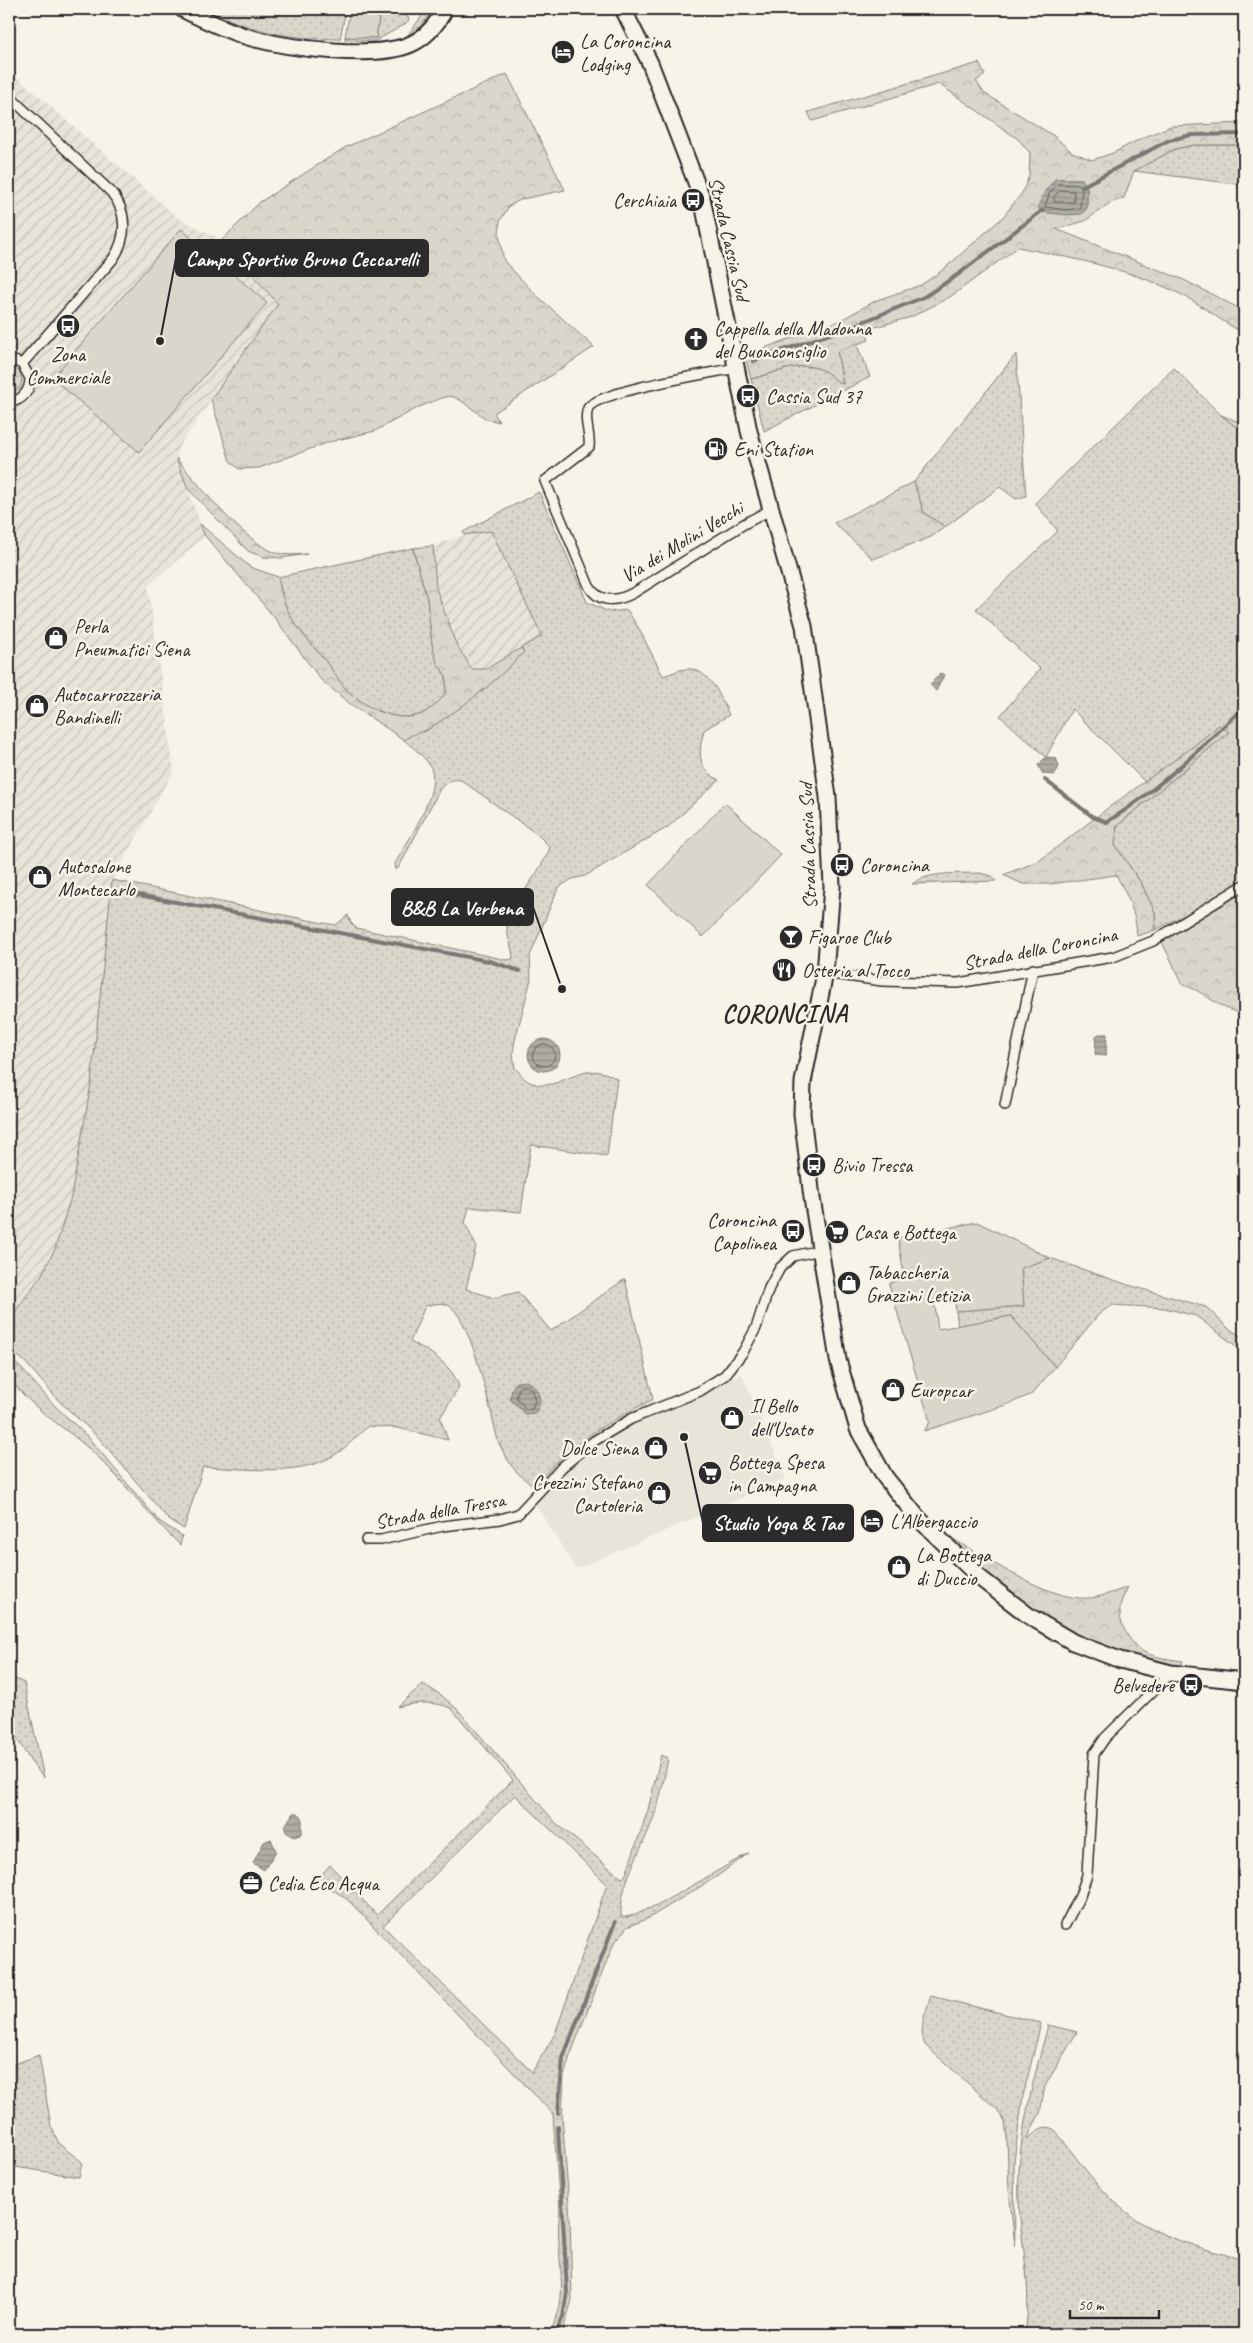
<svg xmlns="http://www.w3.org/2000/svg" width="1253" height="2343" viewBox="0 0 1253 2343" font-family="Caveat,sans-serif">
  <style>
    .built { fill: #e8e4da }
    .industrial { fill: url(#industrial-furrows) }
    .grass { fill: url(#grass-dots); stroke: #82807c; fill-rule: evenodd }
    .forest { fill: url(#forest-crowns); stroke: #82807c; fill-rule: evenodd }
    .garden { fill: #dad6cc; stroke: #82807c }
    .water { fill: url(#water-rules); stroke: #7a7874 }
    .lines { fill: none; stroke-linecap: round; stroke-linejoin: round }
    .shore { stroke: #605f5b; stroke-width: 1 }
    .stream { stroke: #7a7874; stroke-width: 4 }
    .street-casing { stroke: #2b2b2b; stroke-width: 12 }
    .primary-casing { stroke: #2b2b2b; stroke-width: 19 }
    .street { stroke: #f7f3e8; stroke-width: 9 }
    .primary { stroke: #f7f3e8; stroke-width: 15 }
    .labels { text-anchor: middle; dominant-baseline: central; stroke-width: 5; stroke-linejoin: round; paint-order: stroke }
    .poi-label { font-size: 20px; fill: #2b2b2b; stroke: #f7f3e8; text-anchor: start }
    .street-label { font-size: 20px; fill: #2b2b2b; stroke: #f7f3e8 }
    .district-label { font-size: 25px; font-weight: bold; letter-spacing: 1px; fill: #2b2b2b; stroke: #f7f3e8 }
    .leader { fill: none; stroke: #2b2b2b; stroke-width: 2 }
    .callout-dot { fill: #2b2b2b; stroke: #f7f3e8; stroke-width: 2 }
    .callout { fill: #2b2b2b; stroke: #2b2b2b; stroke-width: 2 }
    .callout-label { font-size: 21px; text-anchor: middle; font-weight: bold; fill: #fff }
  </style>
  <defs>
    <pattern id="industrial-furrows" width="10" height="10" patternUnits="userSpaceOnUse" patternTransform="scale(1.25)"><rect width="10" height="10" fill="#e8e4da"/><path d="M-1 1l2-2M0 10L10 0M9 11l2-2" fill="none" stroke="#c7c4bb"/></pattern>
    <pattern id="grass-dots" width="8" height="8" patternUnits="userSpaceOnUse" patternTransform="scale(1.25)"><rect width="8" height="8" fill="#dad6cc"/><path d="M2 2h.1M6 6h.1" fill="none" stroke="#bbb8af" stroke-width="1.8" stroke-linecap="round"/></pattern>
    <pattern id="forest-crowns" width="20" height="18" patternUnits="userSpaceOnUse" patternTransform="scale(1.25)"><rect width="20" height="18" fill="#dad6cc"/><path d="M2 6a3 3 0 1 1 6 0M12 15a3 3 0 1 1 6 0" fill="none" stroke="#bbb8af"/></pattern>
    <pattern id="water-rules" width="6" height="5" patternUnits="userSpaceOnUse" patternTransform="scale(1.25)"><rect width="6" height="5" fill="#afaca4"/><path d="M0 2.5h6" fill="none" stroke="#8f8c86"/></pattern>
  </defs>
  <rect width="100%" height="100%" fill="#f7f3e8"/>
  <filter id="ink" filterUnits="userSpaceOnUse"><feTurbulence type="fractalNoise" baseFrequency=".02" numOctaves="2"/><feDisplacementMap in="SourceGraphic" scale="10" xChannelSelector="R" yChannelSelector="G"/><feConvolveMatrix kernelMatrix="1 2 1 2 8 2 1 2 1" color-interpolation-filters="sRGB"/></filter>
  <g filter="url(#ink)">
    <path class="built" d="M742,1374L786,1479L576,1569L529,1494L553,1463L595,1432L653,1399L657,1415L702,1395Z"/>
    <g class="industrial">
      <path d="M9,70L178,218L222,240L278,304L178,448L176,458L205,536L148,586L174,771L112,880L91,1084L71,1197L55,1249L41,1276L9,1320Z"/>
      <path d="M491,530L542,636L485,669H472L456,644L436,588L433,546L464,535Z"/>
    </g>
    <g class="grass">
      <path d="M204,9H346L340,39C286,39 253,31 204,9Z"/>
      <path d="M384,9H405L409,20L404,25L375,41L345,40V37L376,38L379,18Z"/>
      <path d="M425,12H432L420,27L407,36Z"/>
      <path d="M1194,145H1244V185L1134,171L1175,149Z"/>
      <path d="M856,343L870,377L764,431L751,379C772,374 799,361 820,369C829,372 833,380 843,384L837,351Z"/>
      <path d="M1016,354L1026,496L1016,499L1000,487L945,527L924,513L914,482Z"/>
      <path d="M9,366L19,371L22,380L20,388L9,395Z"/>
      <path d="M1174,368L1221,415L1244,433V879L1202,906L1155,930V912L1141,883L1115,845L1117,826L1228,733L1219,725L1194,746L1145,782L1072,709L1046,757L1000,716L1040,669L976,609L1058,531L1035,503Z"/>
      <path d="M539,492L587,602L609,612L627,610L638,627L663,676C670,674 678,670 685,669C708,666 722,698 729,715L704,730C698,752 697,769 719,780L668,827L585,876L572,879L558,888L530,956L531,979L515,1040L513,1053L515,1068C520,1073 525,1081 532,1083C560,1094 583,1056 617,1079L607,1156L531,1145L521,1212L469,1207L465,1223L476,1246L466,1289L494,1298L518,1292L551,1331L625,1279L653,1399C606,1423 568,1444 535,1486C516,1476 507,1461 498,1441C491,1413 472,1322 451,1307C443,1301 434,1304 425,1306L410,1342C429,1350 454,1367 459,1387L440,1418L448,1440L398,1428L368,1426C357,1436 345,1449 333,1456C297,1477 243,1468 203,1467L184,1529L169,1520L98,1437L59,1401L25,1362L9,1348V1320L41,1276L55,1249L71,1197L91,1084L112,880L323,923L336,925L348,915L351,923L356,928L507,960L513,959C513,948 507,938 507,928C506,909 543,871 550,847L538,835L461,780C451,779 447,781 440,789L399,867L396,870L395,864C407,841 441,793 431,768C426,757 413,748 404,740L415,732L426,731L468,701L523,652L521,648L542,636L491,531L464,535L463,532Z"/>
      <path d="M413,548L427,599L432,644L437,662L446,676V693C440,700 435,707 427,711C402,727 365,708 347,690C337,680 332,668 324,659C297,626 286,620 278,577Z"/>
      <path d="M979,873L992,876L996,881L912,884C930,871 958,874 979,873Z"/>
      <path d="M1050,1258L1128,1285L1206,1307L1228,1328L1244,1338V1352L1196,1316L1165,1308L1112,1305L1099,1314L1055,1367L1011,1316L958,1327L956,1311L1024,1306L1021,1268Z"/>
      <path d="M9,1358L20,1367L55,1406L87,1436L159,1521L182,1536L180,1545C151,1517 127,1486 99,1458C78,1437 54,1423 33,1404C24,1396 17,1387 9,1379Z"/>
      <path d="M9,1676L24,1683L44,1778L31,1762L9,1725Z"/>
      <path d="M423,1684L441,1695L458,1710L555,1822L620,1877L623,1878L626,1874L648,1810L661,1755L668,1758C664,1779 660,1802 652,1822C640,1854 620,1882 621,1917C639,1921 727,1864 749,1853L716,1877L649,1918L627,1927L613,1945L570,2056L564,2076L562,2116L570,2217L572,2300L562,2334H548C574,2299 553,2251 560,2211L553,2114L350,1902C337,1892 328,1884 311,1887L330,1865L377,1915L513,1780L451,1708C433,1701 416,1702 397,1707ZM515,1795L607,1884L555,2034L532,2072L383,1926Z"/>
      <path d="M931,1996L1041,2023L1023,2096L1014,2161L1015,2246L1009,2190L1007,2138L1005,2122L997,2109L925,2045C918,2029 926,2011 931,1996Z"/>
      <path d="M1048,2025L1077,2032L1045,2086L1040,2113L1026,2140C1037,2133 1041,2122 1055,2130C1078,2160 1101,2193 1131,2216C1160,2238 1209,2250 1244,2260V2334H1025C1033,2285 1021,2249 1019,2201C1016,2141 1033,2082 1048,2025Z"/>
      <path d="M39,2055L51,2126L59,2144L82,2162L79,2177L9,2166V2066Z"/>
    </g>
    <g class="forest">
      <path d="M979,63L985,75L976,81L984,93L1054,136L1072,152L1092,160L1113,153L1140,139L1171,126L1244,123V145H1194L1175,149L1134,171L1124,198L1110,203L1085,221L1056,229L1184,280L1244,311V333C1223,323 1206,308 1186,297C1133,269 1075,259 1018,247L950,297L911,317L865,330L869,340L837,351L843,384C834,381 829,372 820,369C800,361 772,374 751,379L745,355L839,321L877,300L921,285L944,269L1002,218L1022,193L1029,176L1030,153L1018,139L939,84L812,121L808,112ZM1055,179H1081L1087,189V208Z"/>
      <path d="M507,74L565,190L522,199L509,206L500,221L499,235L504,261L534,293L594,347L494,413L499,422L485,418L460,400L451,396L442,398L419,407L375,431L329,442L259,468L239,469L230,461L211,399L278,304L222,240L260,202L344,148Z"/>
      <path d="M1221,415L1244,424V433Z"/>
      <path d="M176,458C202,488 234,531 269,550C281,556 294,555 307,554L282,558L263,557L248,551L188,489Z"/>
      <path d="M914,482L924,513L945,527L931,537L873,559L834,523Z"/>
      <path d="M200,524L250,567L278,577C286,620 297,626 324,659C332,668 337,680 347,690C365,708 402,727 427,711C435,706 441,700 446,692V676L437,663L432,644L427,599L413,548L433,546L436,588L456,644L472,669H486L521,648L524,652C497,681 465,706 431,727C422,734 415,731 404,740L349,703L321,680L274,617L205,536Z"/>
      <path d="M1219,725L1229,732L1117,826L1115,845L1141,883L1155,912V930L1137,936C1136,913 1128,896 1116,875L1050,884H1023L1003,875L1039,861L1108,808L1194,746Z"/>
      <path d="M1244,892V1013C1222,1013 1206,991 1183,985L1162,942Z"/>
      <path d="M941,1531C974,1552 1041,1595 1079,1598C1096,1600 1113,1592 1128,1587C1124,1595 1119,1603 1120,1613C1120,1626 1132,1646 1144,1652C1156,1658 1170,1659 1183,1661L1181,1666C1151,1660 1121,1655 1093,1643C1035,1618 987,1573 941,1531Z"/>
    </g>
    <g class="garden">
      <path d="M350,9H357L362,14L374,17L376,9H384L379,18L376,38L345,37Z"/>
      <path d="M181,229L267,303L139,452L52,378Z"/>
      <path d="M725,803L781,855L703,937L648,885Z"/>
      <path d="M977,1222L1050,1258L1021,1268L1024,1306L956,1311L954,1298L934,1300L938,1329L1011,1316L1055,1367L1032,1394L1006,1405L924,1431L930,1422L889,1284L904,1276L898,1238Z"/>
    </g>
    <g class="water">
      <path d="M1055,179H1082L1087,189V208L1082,214L1067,215L1040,212L1038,206L1045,191Z"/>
      <path d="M941,673L944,675L936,691L930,684Z"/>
      <path d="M1046,757L1056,758L1059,767L1054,775L1043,774L1038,765Z"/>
      <path d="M1099,1034H1107L1106,1056L1095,1055L1096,1036Z"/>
      <circle cx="544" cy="1055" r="16"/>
      <path d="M526,1381C538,1387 545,1401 535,1413L525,1414L510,1399L512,1389L516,1382Z"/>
      <path d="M293,1813H298L302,1817V1834L294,1837L286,1832L285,1826Z"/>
      <path d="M271,1839L276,1851L264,1870L253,1863L264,1842Z"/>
    </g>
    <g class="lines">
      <g class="shore">
        <path d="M1058,184L1080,185L1082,189L1080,208L1067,210L1045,207L1049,194Z"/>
        <path d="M1061,190L1074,191V202H1054V197Z"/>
        <circle cx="544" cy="1055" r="11"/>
        <path d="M525,1386L531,1389L535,1400L532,1409H526L516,1397L519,1388Z"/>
      </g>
      <g class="stream">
        <path d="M1083,186L1169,140L1192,135L1244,134"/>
        <path d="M753,361L855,325L924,297L956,276L1043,210"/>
        <path d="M1045,780L1093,817L1107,822C1157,791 1201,748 1244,707"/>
        <path d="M117,891L489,961L520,971"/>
        <path d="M558,2113L563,2058L615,1922"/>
        <path d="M555,2334L563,2317L567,2292L558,2127"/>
      </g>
      <g class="street-casing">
        <g id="street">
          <path d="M9,96L111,192C128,212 127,238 113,259L22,364"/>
          <path d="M9,359L22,364L30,378C30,392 22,400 9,403"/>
          <path d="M736,368C712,373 598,391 588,408C583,420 591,434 589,447L545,481L589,586C600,605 619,601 635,592L744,524L770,510"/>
          <path d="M825,973L882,981L958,983L1113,957L1153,941L1244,885"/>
          <path d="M1005,1105L1033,969"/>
          <path d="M366,1540H381L443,1526L500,1519L518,1514L562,1467L594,1441L631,1419L700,1391L725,1375L743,1352L756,1328L769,1288L780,1268L793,1256L821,1250"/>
          <path d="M1065,1925L1080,1896L1087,1875L1094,1754L1105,1738L1171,1673"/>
        </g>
      </g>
      <g class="primary-casing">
        <g id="primary">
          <path d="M182,9C203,19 225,30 248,37C286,48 376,60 411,44C427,37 437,24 445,9"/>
          <path d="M623,9L650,63L702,198L749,431L804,626L828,797L832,887L825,973L803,1082L802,1114L812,1198L838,1360L858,1429L885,1477L918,1518L980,1578L1029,1616L1073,1642L1120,1660L1171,1673L1244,1681"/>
        </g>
      </g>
      <use href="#street" class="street"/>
      <use href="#primary" class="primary"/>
    </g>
  </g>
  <defs>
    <g id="hotel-disc" transform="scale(1.25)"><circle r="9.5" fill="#2b2b2b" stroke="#f7f3e8"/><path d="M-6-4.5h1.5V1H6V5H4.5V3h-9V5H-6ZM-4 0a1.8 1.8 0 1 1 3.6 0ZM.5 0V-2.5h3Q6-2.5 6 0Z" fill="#fff"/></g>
    <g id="bus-disc" transform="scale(1.25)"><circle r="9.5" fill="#2b2b2b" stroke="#f7f3e8"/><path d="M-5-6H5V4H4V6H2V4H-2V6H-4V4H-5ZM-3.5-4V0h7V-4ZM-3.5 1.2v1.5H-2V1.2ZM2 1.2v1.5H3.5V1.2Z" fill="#fff"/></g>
    <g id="church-disc" transform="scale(1.25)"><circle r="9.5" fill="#2b2b2b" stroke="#f7f3e8"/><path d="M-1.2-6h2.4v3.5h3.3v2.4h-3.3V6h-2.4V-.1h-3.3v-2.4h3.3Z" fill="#fff"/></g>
    <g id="fuel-disc" transform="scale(1.25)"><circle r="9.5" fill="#2b2b2b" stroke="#f7f3e8"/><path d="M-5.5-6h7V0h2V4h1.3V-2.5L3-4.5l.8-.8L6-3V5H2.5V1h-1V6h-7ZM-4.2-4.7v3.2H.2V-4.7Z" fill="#fff"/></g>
    <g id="shop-disc" transform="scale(1.25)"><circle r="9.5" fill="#2b2b2b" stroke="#f7f3e8"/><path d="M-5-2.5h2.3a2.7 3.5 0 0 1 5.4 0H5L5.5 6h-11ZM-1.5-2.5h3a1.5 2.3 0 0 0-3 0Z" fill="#fff"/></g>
    <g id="bar-disc" transform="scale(1.25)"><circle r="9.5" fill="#2b2b2b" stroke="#f7f3e8"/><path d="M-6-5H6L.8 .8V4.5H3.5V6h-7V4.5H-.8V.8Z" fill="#fff"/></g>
    <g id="restaurant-disc" transform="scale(1.25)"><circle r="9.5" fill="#2b2b2b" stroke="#f7f3e8"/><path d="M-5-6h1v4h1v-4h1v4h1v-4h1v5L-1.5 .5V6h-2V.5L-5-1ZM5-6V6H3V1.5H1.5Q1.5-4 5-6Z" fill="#fff"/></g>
    <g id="supermarket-disc" transform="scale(1.25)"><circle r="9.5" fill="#2b2b2b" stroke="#f7f3e8"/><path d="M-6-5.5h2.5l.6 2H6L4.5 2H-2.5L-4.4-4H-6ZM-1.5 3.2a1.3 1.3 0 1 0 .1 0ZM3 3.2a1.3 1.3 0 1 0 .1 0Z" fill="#fff"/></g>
    <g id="office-disc" transform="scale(1.25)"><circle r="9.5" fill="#2b2b2b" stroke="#f7f3e8"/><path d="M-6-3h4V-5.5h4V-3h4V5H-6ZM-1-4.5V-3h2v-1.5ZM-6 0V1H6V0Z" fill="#fff"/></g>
  </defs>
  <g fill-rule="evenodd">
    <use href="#hotel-disc" x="563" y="52"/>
    <use href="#bus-disc" x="693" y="200"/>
    <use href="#bus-disc" x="68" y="326"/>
    <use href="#church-disc" x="696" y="339"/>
    <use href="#bus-disc" x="748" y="396"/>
    <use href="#fuel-disc" x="716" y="449"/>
    <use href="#shop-disc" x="56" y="638"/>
    <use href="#shop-disc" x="37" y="706"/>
    <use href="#bus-disc" x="842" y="865"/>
    <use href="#shop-disc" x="40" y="877"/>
    <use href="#bar-disc" x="791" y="937"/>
    <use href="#restaurant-disc" x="784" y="970"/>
    <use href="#bus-disc" x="814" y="1165"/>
    <use href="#bus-disc" x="793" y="1231"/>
    <use href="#supermarket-disc" x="837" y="1232"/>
    <use href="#shop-disc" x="849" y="1283"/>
    <use href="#shop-disc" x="893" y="1390"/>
    <use href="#shop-disc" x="732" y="1418"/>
    <use href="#shop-disc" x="656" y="1448"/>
    <use href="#supermarket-disc" x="710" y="1473"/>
    <use href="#shop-disc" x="659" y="1493"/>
    <use href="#hotel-disc" x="872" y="1521"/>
    <use href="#shop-disc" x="899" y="1567"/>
    <use href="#bus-disc" x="1191" y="1685"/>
    <use href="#office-disc" x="251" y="1883"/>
  </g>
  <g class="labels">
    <g class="poi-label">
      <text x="580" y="41">La Coroncina<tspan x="580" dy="23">Lodging</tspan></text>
      <text x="676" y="200" text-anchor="end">Cerchiaia</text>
      <text x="714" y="328">Cappella della Madonna<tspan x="714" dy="23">del Buonconsiglio</tspan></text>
      <text x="68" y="354" text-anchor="middle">Zona<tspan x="68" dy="23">Commerciale</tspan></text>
      <text x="766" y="396">Cassia Sud 37</text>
      <text x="734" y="449">Eni Station</text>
      <text x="74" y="626">Perla<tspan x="74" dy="23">Pneumatici Siena</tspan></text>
      <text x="54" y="694">Autocarrozzeria<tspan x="54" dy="23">Bandinelli</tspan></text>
      <text x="860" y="865">Coroncina</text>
      <text x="58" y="866">Autosalone<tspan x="58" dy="23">Montecarlo</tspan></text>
      <text x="808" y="937">Figaroe Club</text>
      <text x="802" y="970">Osteria al Tocco</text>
      <text x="832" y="1165">Bivio Tressa</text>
      <text x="776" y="1220" text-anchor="end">Coroncina<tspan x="776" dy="23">Capolinea</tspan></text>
      <text x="854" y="1232">Casa e Bottega</text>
      <text x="866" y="1272">Tabaccheria<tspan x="866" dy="23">Grazzini Letizia</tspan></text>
      <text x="910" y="1390">Europcar</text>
      <text x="750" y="1406">Il Bello<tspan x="750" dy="23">dell'Usato</tspan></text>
      <text x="638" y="1448" text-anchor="end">Dolce Siena</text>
      <text x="728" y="1462">Bottega Spesa<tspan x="728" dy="23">in Campagna</tspan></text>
      <text x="642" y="1482" text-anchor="end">Crezzini Stefano<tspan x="642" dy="23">Cartoleria</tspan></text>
      <text x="890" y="1521">L'Albergaccio</text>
      <text x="916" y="1555">La Bottega<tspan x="916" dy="23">di Duccio</tspan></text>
      <text x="1174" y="1685" text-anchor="end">Belvedere</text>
      <text x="268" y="1883">Cedia Eco Acqua</text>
    </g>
    <g class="street-label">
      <text transform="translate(729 239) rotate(77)">Strada Cassia Sud</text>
      <text transform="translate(682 542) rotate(-31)">Via dei Molini Vecchi</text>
      <text transform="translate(808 846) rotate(-92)">Strada Cassia Sud</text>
      <text transform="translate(1040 949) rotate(-11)">Strada della Coroncina</text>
      <text transform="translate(440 1511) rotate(-10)">Strada della Tressa</text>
    </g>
    <g class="district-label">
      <text x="785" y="1014">CORONCINA</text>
    </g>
  </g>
  <path class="leader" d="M160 341L176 258M562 989L533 907M684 1437L703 1523"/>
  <g class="callout-dot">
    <circle cx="160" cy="341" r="5"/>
    <circle cx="562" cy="989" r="5"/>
    <circle cx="684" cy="1437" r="5"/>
  </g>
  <g class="callout">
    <rect x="176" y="240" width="252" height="36" rx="5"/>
    <rect x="392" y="889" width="141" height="36" rx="5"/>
    <rect x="703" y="1505" width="150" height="36" rx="5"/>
  </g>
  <g class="callout-label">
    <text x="302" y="266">Campo Sportivo Bruno Ceccarelli</text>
    <text x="462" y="915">B&amp;B La Verbena</text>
    <text x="778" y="1530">Studio Yoga &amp; Tao</text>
  </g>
  <rect width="1253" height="2343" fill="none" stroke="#f7f3e8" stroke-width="30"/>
  <rect x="15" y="15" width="1223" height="2313" fill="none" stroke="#2b2b2b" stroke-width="2" filter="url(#ink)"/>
  <path d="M1070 2310v8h89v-8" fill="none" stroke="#2b2b2b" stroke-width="2.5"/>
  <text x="1078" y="2310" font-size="15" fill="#2b2b2b" stroke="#f7f3e8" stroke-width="4" paint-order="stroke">50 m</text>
</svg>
